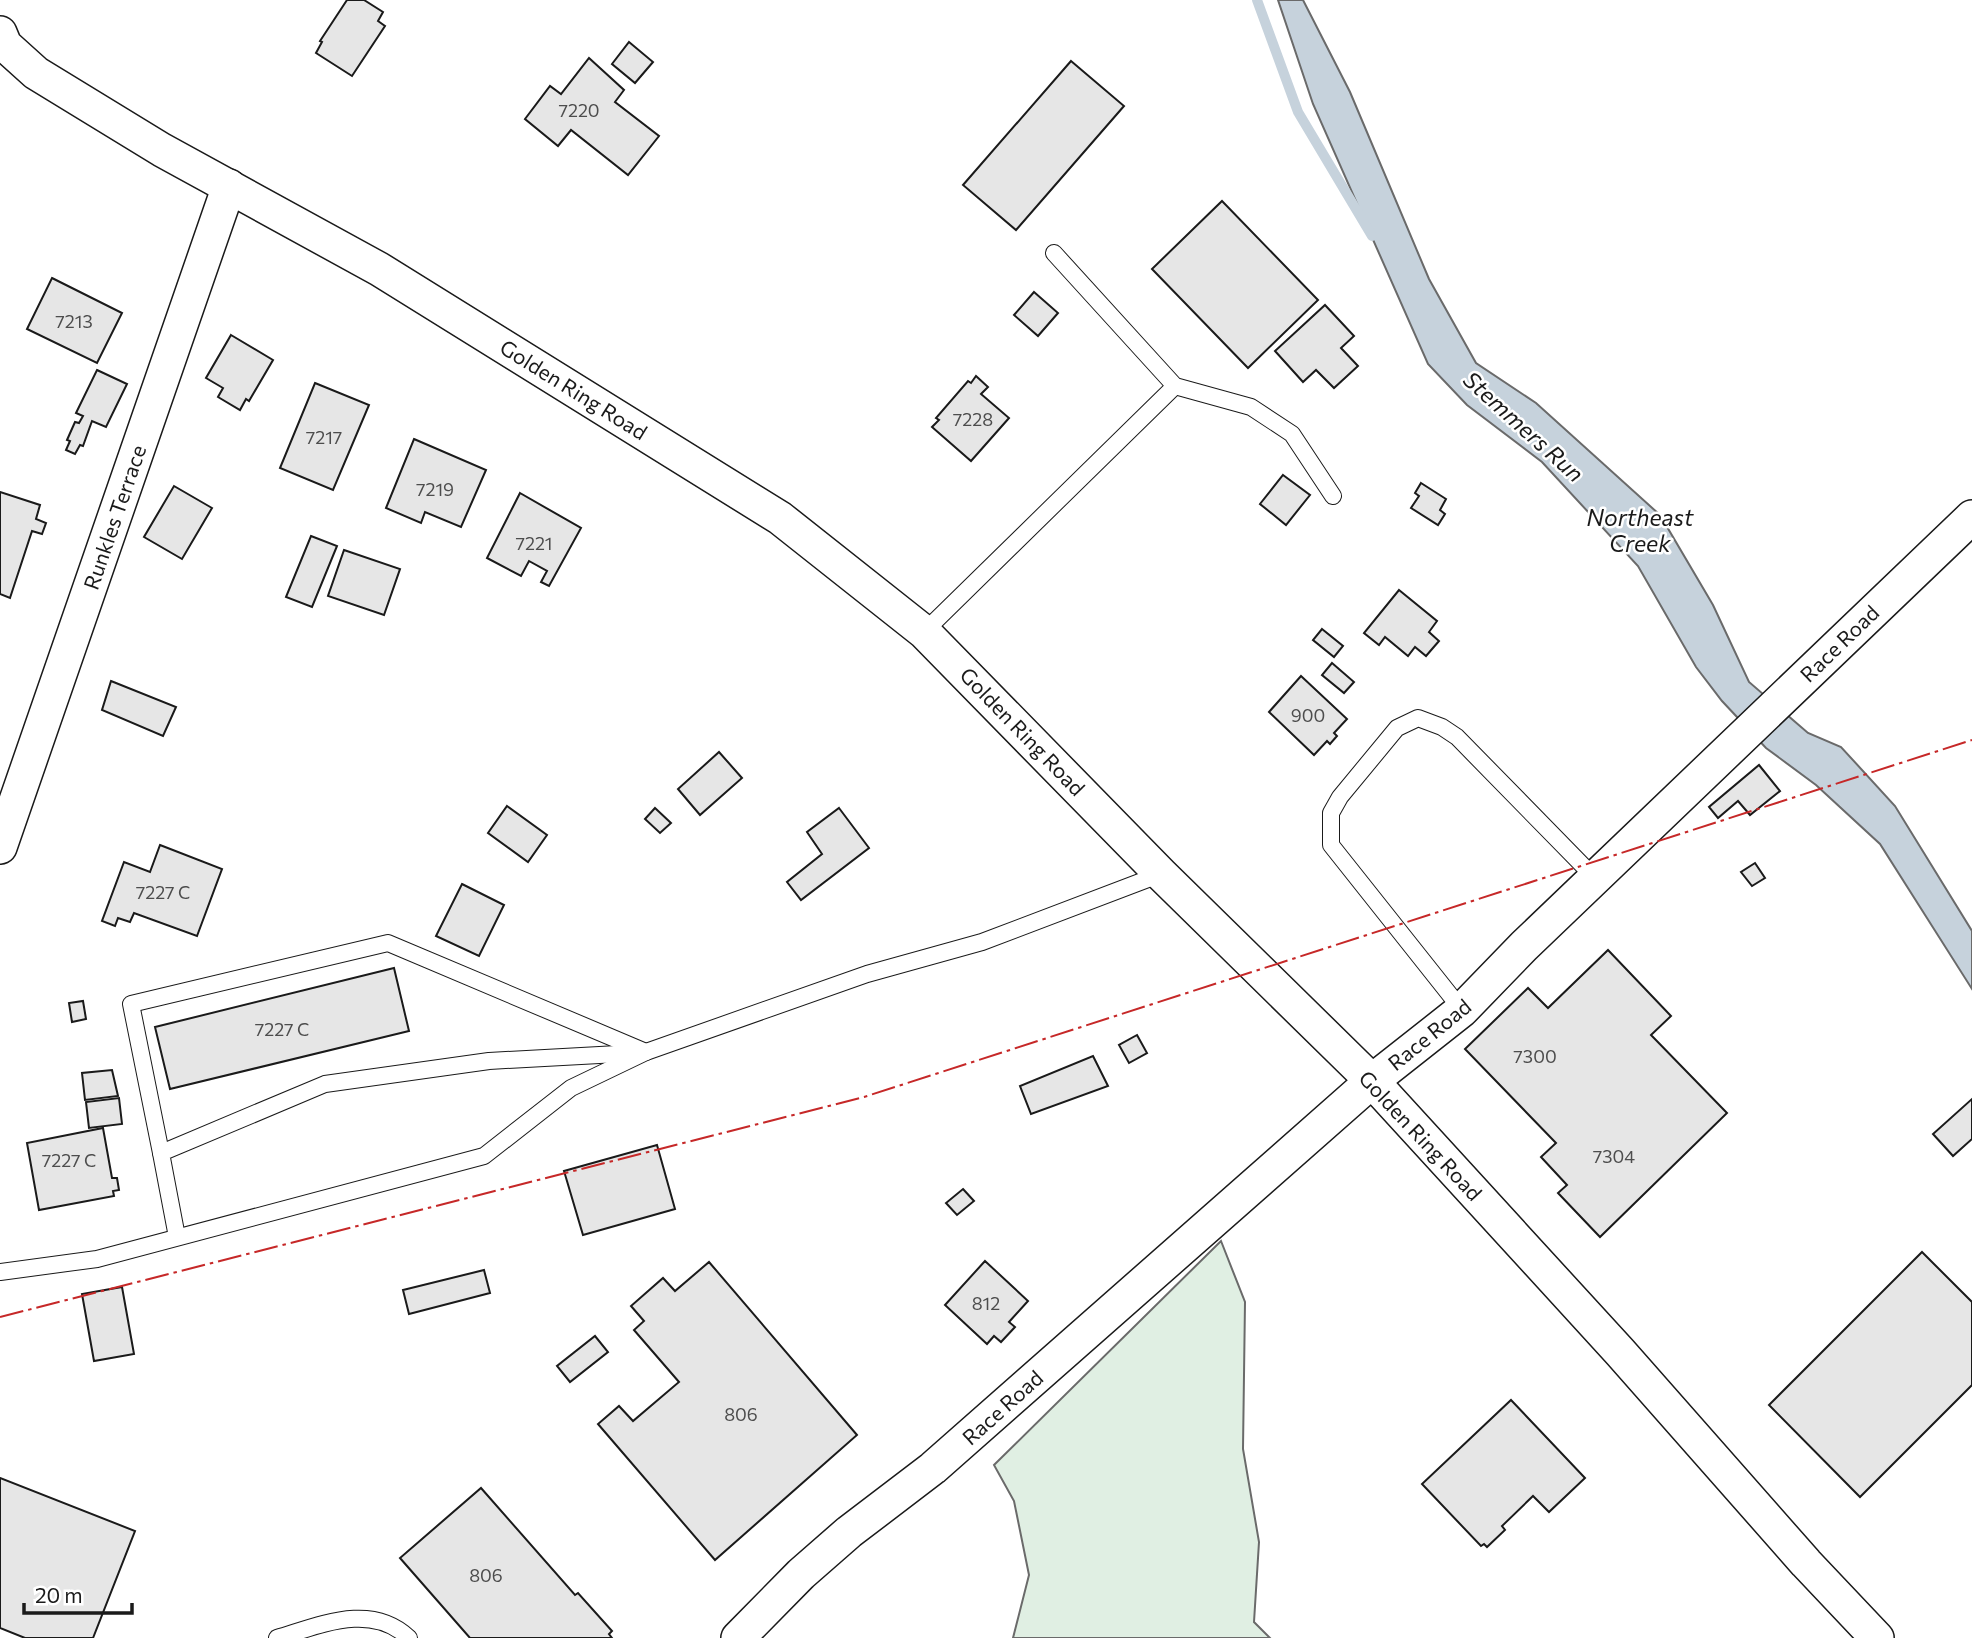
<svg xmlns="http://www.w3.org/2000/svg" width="1972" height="1638" viewBox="0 0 1972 1638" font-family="Commissioner,sans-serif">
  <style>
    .green { fill: #e0efe3; stroke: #6a6a6a; stroke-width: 2 }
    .water { fill: #c6d2dc; stroke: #6a6a6a; stroke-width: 2 }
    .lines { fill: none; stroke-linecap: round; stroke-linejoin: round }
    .stream { stroke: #c6d2dc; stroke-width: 10 }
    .building { fill: #e6e6e6; stroke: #1a1a1a; stroke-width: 2 }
    .service-casing { stroke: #1a1a1a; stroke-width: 18 }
    .minor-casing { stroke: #1a1a1a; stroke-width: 36 }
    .service { stroke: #fff; stroke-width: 16 }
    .minor { stroke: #fff; stroke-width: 33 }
    .power { stroke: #c62828; stroke-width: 2; stroke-dasharray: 24 5 3.5 5; stroke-linecap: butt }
    .labels { text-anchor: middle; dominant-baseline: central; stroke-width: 5; stroke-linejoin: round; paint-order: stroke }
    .number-label { font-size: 18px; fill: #4d4d4d }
    .street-label { font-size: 21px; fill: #1a1a1a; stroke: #fff }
    .water-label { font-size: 23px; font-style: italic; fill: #1a1a1a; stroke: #fff }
  </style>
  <rect width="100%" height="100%" fill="#fff"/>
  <path class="green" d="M1221,1241L1245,1302L1243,1449L1259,1542L1254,1622L1270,1638H1013L1029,1575L1014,1501L994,1465Z"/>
  <path class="water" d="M1278,0H1303L1350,92L1429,279L1476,363L1536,403L1660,515L1713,605L1749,682L1808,733L1841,747L1895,806L1972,931V989L1880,844L1816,785L1766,748L1722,701L1696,667L1638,566L1542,462L1467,405L1428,364L1313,104Z"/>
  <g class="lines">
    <path class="stream" d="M1257,0L1298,112L1372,236"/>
  </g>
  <g class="building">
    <path d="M347,0H364L383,12L378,21L385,26L352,76L316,53L322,42L320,41Z"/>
    <path d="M629,42L653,62L635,83L612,64Z"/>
    <path d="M589,58L624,90L615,102L659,136L628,175L571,130L558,146L525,119L550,86L561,94Z"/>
    <path d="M1071,61L1124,106L1016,230L963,185Z"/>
    <path d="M1222,201L1318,300L1248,368L1152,269Z"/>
    <path d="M52,278L122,313L97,363L27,329Z"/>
    <path d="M1034,292L1058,313L1038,336L1014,315Z"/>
    <path d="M1325,305L1354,336L1341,348L1358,366L1334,388L1316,370L1303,382L1275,351Z"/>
    <path d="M231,335L273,360L249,401L246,399L240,410L218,397L223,388L206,378Z"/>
    <path d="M97,370L127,384L106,427L92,421L83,446L80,445L75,454L66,450L70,441L67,440L75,422L79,423L83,416L76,413Z"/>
    <path d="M976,376L988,387L981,394L1009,418L971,461L932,427L939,420L936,418L968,381L971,383Z"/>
    <path d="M315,383L369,405L333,490L280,468Z"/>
    <path d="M414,439L486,470L461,527L425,512L421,523L386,508Z"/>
    <path d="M1283,475L1310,495L1286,525L1260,504Z"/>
    <path d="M1421,483L1446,499L1440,510L1445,514L1438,525L1411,508L1419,496L1415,493Z"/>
    <path d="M174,486L212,508L182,559L144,537Z"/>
    <path d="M0,492L40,505L36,519L46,523L42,534L32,531L10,598L0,594Z"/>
    <path d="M520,493L581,528L549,586L541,582L547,571L529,561L521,576L487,558Z"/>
    <path d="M311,536L337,546L312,607L286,597Z"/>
    <path d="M344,550L400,569L384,615L328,596Z"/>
    <path d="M1399,590L1437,621L1429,632L1439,641L1426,656L1415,647L1408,656L1385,637L1379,645L1364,633Z"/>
    <path d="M1322,629L1343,646L1334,657L1313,640Z"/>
    <path d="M1332,663L1354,682L1344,693L1322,675Z"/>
    <path d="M1301,676L1347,719L1334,733L1337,736L1330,744L1327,741L1314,755L1269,712Z"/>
    <path d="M111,681L176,707L163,736L102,710Z"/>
    <path d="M719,752L742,778L700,815L678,789Z"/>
    <path d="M1759,765L1780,791L1750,815L1738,801L1718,818L1709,807Z"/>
    <path d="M507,806L547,835L528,862L488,833Z"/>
    <path d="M655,808L671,823L660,833L645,819Z"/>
    <path d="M839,808L869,848L801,900L787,882L822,854L807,832Z"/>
    <path d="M160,845L222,869L197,936L134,913L130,922L118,918L115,926L102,921L124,862L150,872Z"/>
    <path d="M1755,863L1765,878L1752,886L1741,872Z"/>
    <path d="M462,884L504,905L479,956L436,936Z"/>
    <path d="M1608,950L1671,1016L1651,1035L1727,1113L1600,1237L1558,1193L1567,1185L1541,1157L1556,1143L1465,1049L1528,988L1548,1008Z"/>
    <path d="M394,968L409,1031L170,1089L155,1027Z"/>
    <path d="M83,1001L86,1019L72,1022L69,1003Z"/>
    <path d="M1137,1035L1147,1053L1129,1063L1119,1045Z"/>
    <path d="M1093,1056L1108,1086L1031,1114L1020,1086Z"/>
    <path d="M112,1070L118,1096L85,1100L82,1073Z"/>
    <path d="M119,1098L122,1124L89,1128L86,1102Z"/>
    <path d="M1972,1099V1139L1953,1156L1933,1134Z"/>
    <path d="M103,1128L112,1178H117L119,1190L113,1191L114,1196L39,1210L27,1143Z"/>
    <path d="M657,1145L675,1209L583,1235L564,1171Z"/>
    <path d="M963,1189L974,1201L957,1215L946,1203Z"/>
    <path d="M1922,1252L1972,1302V1385L1860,1497L1769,1405Z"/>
    <path d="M985,1261L1028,1301L1009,1322L1015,1327L1001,1342L994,1336L987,1344L945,1305Z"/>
    <path d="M709,1262L857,1435L715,1560L598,1424L619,1406L633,1421L679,1382L634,1330L644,1321L631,1306L663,1278L675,1291Z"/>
    <path d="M484,1270L490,1293L409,1314L403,1290Z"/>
    <path d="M122,1287L134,1354L94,1361L82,1294Z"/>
    <path d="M595,1336L608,1352L570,1382L557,1366Z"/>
    <path d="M1511,1400L1585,1478L1549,1512L1533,1496L1502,1526L1505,1530L1487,1547L1484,1544L1481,1546L1422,1484Z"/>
    <path d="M0,1478L135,1531L93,1638H25L0,1628Z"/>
    <path d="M481,1488L575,1595L578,1593L612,1631L609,1634L612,1638H470L400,1558Z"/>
  </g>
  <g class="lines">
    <g class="service-casing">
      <g id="service">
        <path d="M1054,253L1175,386L1251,407L1292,434L1333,496"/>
        <path d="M924,632L1175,386"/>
        <path d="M1462,1010L1331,845V813L1340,797L1397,728L1418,718L1442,727L1457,737L1596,879"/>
        <path d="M161,1153L131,1004L388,943L646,1052"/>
        <path d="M177,1237L161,1153L325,1084L489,1061L636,1053"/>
        <path d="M0,1272L97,1259L484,1156L571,1088L646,1052L867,974L982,942L1161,874"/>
        <path d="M277,1638C321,1625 371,1602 409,1638"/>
      </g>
    </g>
    <g class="minor-casing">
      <g id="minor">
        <path d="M0,33L5,45L36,73L162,150L379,269L780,518L924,632L1161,874L1372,1081L1620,1352L1806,1563L1877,1638"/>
        <path d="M0,847L229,186"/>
        <path d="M738,1638L801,1574L849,1532L933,1468L1372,1081L1462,1010L1524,946L1972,517"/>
      </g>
    </g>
    <use href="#service" class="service"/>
    <use href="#minor" class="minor"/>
    <path class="power" d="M0,1317L864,1097L1972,740"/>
  </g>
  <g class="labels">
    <g class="number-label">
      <text x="579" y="110">7220</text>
      <text x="74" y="321">7213</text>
      <text x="973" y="419">7228</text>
      <text x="324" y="437">7217</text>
      <text x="435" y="489">7219</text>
      <text x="534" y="543">7221</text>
      <text x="1308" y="715">900</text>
      <text x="163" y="892">7227 C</text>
      <text x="282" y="1029">7227 C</text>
      <text x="1535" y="1056">7300</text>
      <text x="1614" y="1156">7304</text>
      <text x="69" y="1160">7227 C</text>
      <text x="986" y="1303">812</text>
      <text x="741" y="1414">806</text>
      <text x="486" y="1575">806</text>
    </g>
    <g class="street-label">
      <text transform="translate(574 389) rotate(32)">Golden Ring Road</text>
      <text transform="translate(114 517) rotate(-71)">Runkles Terrace</text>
      <text transform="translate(1839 643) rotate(-44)">Race Road</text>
      <text transform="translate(1023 731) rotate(46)">Golden Ring Road</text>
      <text transform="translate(1429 1034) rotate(-39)">Race Road</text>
      <text transform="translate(1421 1135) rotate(47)">Golden Ring Road</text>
      <text transform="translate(1002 1407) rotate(-42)">Race Road</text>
    </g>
    <g class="water-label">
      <text transform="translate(1524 426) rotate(42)">Stemmers Run</text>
      <text x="1640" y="517">Northeast<tspan x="1640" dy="26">Creek</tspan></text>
    </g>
  </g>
  <path d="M24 1603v10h108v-10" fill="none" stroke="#1a1a1a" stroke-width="3.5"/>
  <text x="35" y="1603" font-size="21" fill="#1a1a1a" stroke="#ffffff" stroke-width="5" paint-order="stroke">20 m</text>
</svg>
